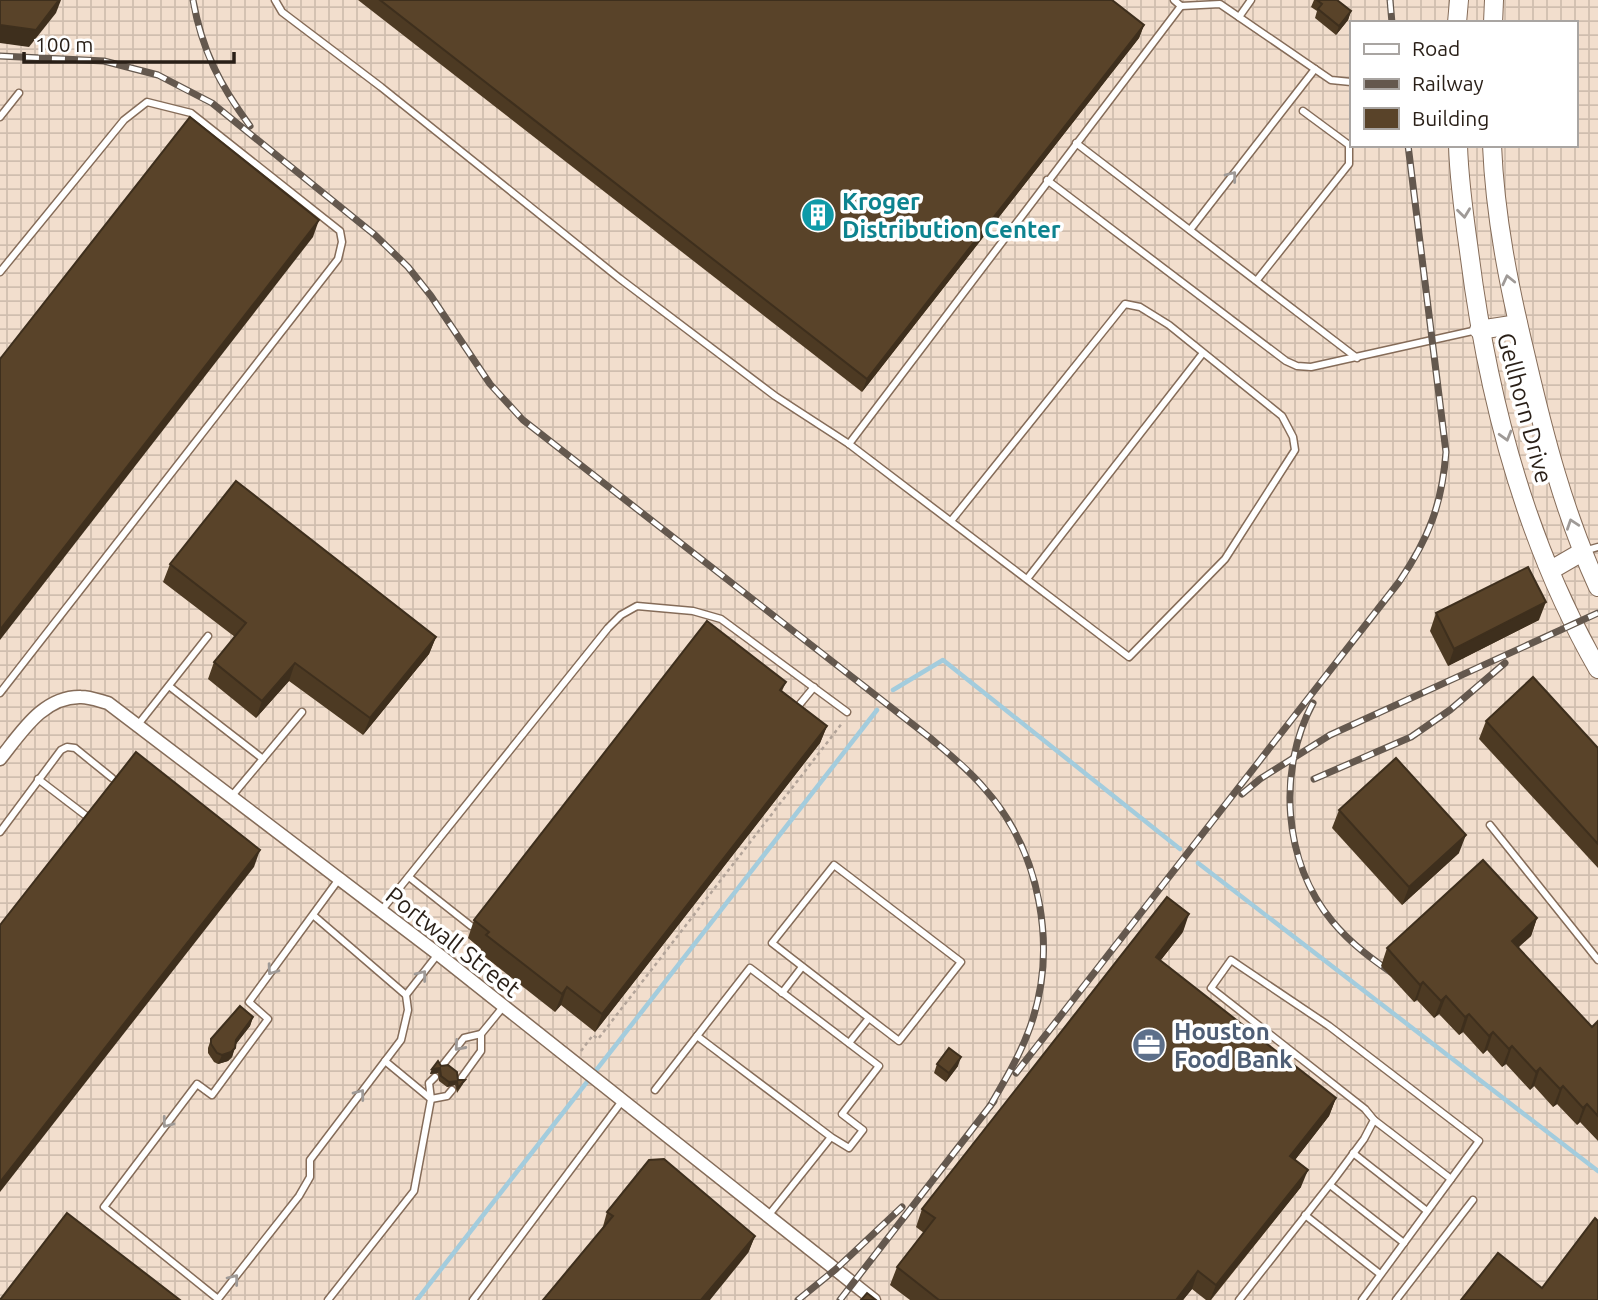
<svg xmlns="http://www.w3.org/2000/svg" width="1598" height="1300" viewBox="0 0 1598 1300" font-family="Ubuntu,sans-serif">
  <style>
    .industrial { fill: url(#industrial-grid); fill-rule: evenodd }
    .lines { fill: none; stroke-linecap: round; stroke-linejoin: round }
    .stream { stroke: #a3ccdd; stroke-width: 4.5 }
    .lane-casing { stroke: #856c59; stroke-width: 9 }
    .street-casing { stroke: #856c59; stroke-width: 15 }
    .secondary-casing { stroke: #856c59; stroke-width: 20 }
    .path { stroke: #b3a499; stroke-width: 2.5; stroke-dasharray: 3.5 3.5; stroke-linecap: butt }
    .lane { stroke: #fff; stroke-width: 6 }
    .street { stroke: #fff; stroke-width: 12 }
    .secondary { stroke: #fff; stroke-width: 18 }
    .rail-casing { stroke: #64584e; stroke-width: 7 }
    .rail { stroke: #fff; stroke-width: 4.5; stroke-dasharray: 13; stroke-linecap: butt }
    .wall { fill: #4d3a23 }
    .shaded-wall { fill: #3e2f1d }
    .building { fill: #594329; stroke: #3e2f1d; stroke-width: 2 }
    .oneway { stroke: #9f9a97 }
    .labels { text-anchor: middle; dominant-baseline: central; stroke-width: 7; stroke-linejoin: round; paint-order: stroke }
    .culture-label { font-size: 24px; font-weight: bold; fill: #0d838f; stroke: #fff; text-anchor: start }
    .street-label { font-size: 24px; fill: #291f17; stroke: #fff }
    .service-label { font-size: 24px; font-weight: bold; fill: #4e5e75; stroke: #fff; text-anchor: start }
  </style>
  <defs>
    <pattern id="industrial-grid" width="8" height="8" patternUnits="userSpaceOnUse" patternTransform="scale(1.75)"><rect width="8" height="8" fill="#f2decd"/><path d="M0 4h8M4 0v8" fill="none" stroke="#d0beaf"/></pattern>
  </defs>
  <rect width="100%" height="100%" fill="#feede0"/>
  <path class="industrial" d="M0,0H1598V1300H0ZM1351,23H1575V145H1351Z"/>
  <g class="lines">
    <g class="stream">
      <path d="M893,690L943,660L1180,849"/>
      <path d="M1198,863L1598,1171"/>
      <path d="M417,1300L877,710"/>
    </g>
    <g class="lane-casing">
      <g id="lane">
        <path d="M275,0L282,12L381,87L619,278L775,396L849,444L1129,657L1225,559L1295,450L1293,437L1282,416L1169,325L1140,307L1125,304L951,521"/>
        <path d="M1174,0L1181,6L1220,4L1331,80L1351,82"/>
        <path d="M1239,17L1251,0"/>
        <path d="M0,117L19,93"/>
        <path d="M1076,143L1357,358"/>
        <path d="M1047,180L1286,361L1297,366L1311,367L1477,330"/>
        <path d="M1190,230L1315,69"/>
        <path d="M0,272L124,120L147,102L191,113L340,231L342,242L338,259L0,693"/>
        <path d="M1257,280L1349,164V145L1303,111"/>
        <path d="M849,444L1181,6"/>
        <path d="M1584,551L1598,547"/>
        <path d="M1027,579L1203,353"/>
        <path d="M169,686L263,759"/>
        <path d="M795,710L814,687"/>
        <path d="M137,726L208,636"/>
        <path d="M38,779L85,815"/>
        <path d="M231,797L302,712"/>
        <path d="M1490,825L1598,960"/>
        <path d="M0,832L61,750L67,747L75,748L112,778"/>
        <path d="M409,877L471,926"/>
        <path d="M381,911L608,628L621,615L637,606L693,611L721,619L847,712"/>
        <path d="M313,915L406,995L408,1010L401,1040L310,1160V1177L299,1196L218,1299L104,1207L197,1084L212,1095L268,1019L249,1002L339,879"/>
        <path d="M782,993L802,967"/>
        <path d="M406,995L438,954"/>
        <path d="M849,1043L869,1018L899,1041L961,962L834,865L772,943L869,1018"/>
        <path d="M385,1061L431,1099L447,1096L452,1090"/>
        <path d="M442,1066L464,1038L481,1034"/>
        <path d="M460,1080L481,1051V1034L503,1007"/>
        <path d="M655,1090L697,1036"/>
        <path d="M1374,1120L1451,1179"/>
        <path d="M1353,1153L1427,1211"/>
        <path d="M1330,1185L1404,1243"/>
        <path d="M1305,1215L1380,1274"/>
        <path d="M768,1216L831,1137L697,1036L750,968L879,1066L842,1114L863,1130L849,1148L831,1137"/>
        <path d="M328,1300L414,1191L431,1099L429,1083L435,1077"/>
        <path d="M473,1300L622,1101"/>
        <path d="M1239,1300L1335,1178L1364,1139L1374,1120L1365,1109L1211,988L1231,960L1329,1026L1479,1141L1362,1300"/>
        <path d="M1396,1300L1473,1200"/>
      </g>
    </g>
    <g class="street-casing">
      <path id="street" d="M0,759C21,733 43,696 81,697C90,697 100,701 108,703L438,954L874,1300"/>
    </g>
    <g class="secondary-casing">
      <g id="secondary">
        <path d="M1457,23L1459,0"/>
        <path d="M1493,23L1494,0"/>
        <path d="M1458,145C1459,181 1464,216 1469,251C1487,395 1525,542 1598,669"/>
        <path d="M1492,145C1495,217 1509,287 1526,357C1544,435 1564,513 1598,587"/>
        <path d="M1479,330L1518,324"/>
        <path d="M1551,570L1582,552"/>
      </g>
    </g>
    <path class="path" d="M581,1051L593,1035L598,1039L843,722"/>
    <use href="#lane" class="lane"/>
    <use href="#street" class="street"/>
    <use href="#secondary" class="secondary"/>
    <g class="rail-casing">
      <g id="rail">
        <path d="M193,0C202,51 220,85 250,126"/>
        <path d="M1390,0L1392,23"/>
        <path d="M0,56L104,61L158,75L212,103L375,235L408,267L431,296L490,384L523,420L929,737C948,753 968,769 984,788C1041,851 1059,950 1029,1030C1019,1057 1004,1082 990,1106"/>
        <path d="M1313,703C1277,770 1283,862 1332,921C1351,944 1373,960 1398,977"/>
        <path d="M1314,779L1411,737L1450,710L1505,663"/>
        <path d="M1242,794L1260,779L1330,735L1598,613"/>
        <path d="M1016,1073L1399,582C1429,538 1442,504 1446,452L1408,145"/>
        <path d="M798,1300L836,1269L902,1207"/>
        <path d="M840,1300L994,1101"/>
      </g>
    </g>
    <use href="#rail" class="rail"/>
  </g>
  <g class="wall">
    <path d="M358,0H1112L1144,25L1139,38L862,392Z"/>
    <path d="M1314,0H1337L1351,11L1348,20L1336,35L1315,18L1317,11L1311,7Z"/>
    <path d="M170,564L436,637L429,654L363,735L289,681L256,718L208,679L214,662L235,637L163,582Z"/>
    <path d="M1436,613L1539,620L1448,666L1430,631Z"/>
    <path d="M786,682L782,691L827,726L820,743L595,1032L561,1005L555,1012L480,953L481,949L468,938L474,920Z"/>
    <path d="M1486,721L1598,748V868L1479,739Z"/>
    <path d="M1339,810L1459,853L1402,905L1332,828Z"/>
    <path d="M1537,918L1531,936L1518,947L1592,1027L1598,1021V1141L1580,1122L1577,1125L1557,1104L1553,1107L1534,1086L1530,1090L1506,1064L1502,1067L1487,1050L1483,1054L1463,1032L1459,1035L1439,1014L1434,1018L1417,1000L1414,1002L1381,966L1387,948Z"/>
    <path d="M1183,932L1160,961L1336,1098L1329,1116L1295,1160L1301,1187L1211,1300H1206L1192,1289L1183,1300H910L890,1285L897,1267L924,1233L916,1227L922,1209Z"/>
    <path d="M253,1017L250,1026L235,1045L232,1057L228,1061L218,1064L214,1062L208,1053V1048L211,1039Z"/>
    <path d="M937,1064L958,1066L946,1082L934,1073Z"/>
    <path d="M441,1066L463,1084L457,1093L455,1085L447,1087L439,1081L438,1073L430,1074L432,1069Z"/>
    <path d="M607,1212L755,1236L748,1253L602,1230Z"/>
  </g>
  <g class="shaded-wall">
    <path d="M59,0H61L56,13L29,47L0,43V25Z"/>
    <path d="M1351,11L1348,20L1336,35L1339,26Z"/>
    <path d="M1144,25L1139,38L862,392L867,379Z"/>
    <path d="M319,220L313,237L0,640V630Z"/>
    <path d="M1546,602L1539,620L1448,666L1454,649Z"/>
    <path d="M436,637L429,654L363,735L370,718Z"/>
    <path d="M295,663L289,681L256,718L262,701Z"/>
    <path d="M827,726L820,743L595,1032L602,1014Z"/>
    <path d="M1466,835L1459,853L1402,905L1409,887Z"/>
    <path d="M260,850L254,867L0,1192V1182Z"/>
    <path d="M1189,914L1183,932L1149,975L1156,957Z"/>
    <path d="M1537,918L1531,936L1506,959L1512,941Z"/>
    <path d="M1423,982L1417,1000L1414,1002L1420,985Z"/>
    <path d="M567,987L561,1005L555,1012L562,994Z"/>
    <path d="M1446,996L1439,1014L1434,1018L1441,1001Z"/>
    <path d="M1469,1014L1463,1032L1459,1035L1465,1017Z"/>
    <path d="M253,1017L250,1026L233,1048L236,1040Z"/>
    <path d="M1493,1032L1487,1050L1483,1054L1489,1036Z"/>
    <path d="M1512,1046L1506,1064L1502,1067L1509,1049Z"/>
    <path d="M235,1048L232,1057L228,1061L218,1064L222,1055Z"/>
    <path d="M961,1057L958,1066L946,1082L949,1073Z"/>
    <path d="M440,1068L438,1073L430,1074L432,1069Z"/>
    <path d="M1540,1068L1534,1086L1530,1090L1536,1072Z"/>
    <path d="M457,1081L455,1085L447,1087L449,1082Z"/>
    <path d="M1563,1086L1557,1104L1553,1107L1560,1089Z"/>
    <path d="M1336,1098L1329,1116L1284,1174L1290,1156Z"/>
    <path d="M1587,1104L1580,1122L1577,1125L1583,1108Z"/>
    <path d="M1308,1170L1301,1187L1210,1300L1216,1285Z"/>
    <path d="M755,1236L748,1253L710,1300H701Z"/>
    <path d="M1198,1271L1192,1289L1183,1300H1176Z"/>
  </g>
  <g class="building">
    <path d="M0,0H59L36,30L0,25Z"/>
    <path d="M380,0H1112L1144,25L867,379Z"/>
    <path d="M1317,0H1337L1351,11L1339,26L1318,9L1322,4Z"/>
    <path d="M190,117L319,220L0,630V359Z"/>
    <path d="M236,481L436,637L370,718L295,663L262,701L214,662L246,623L170,564Z"/>
    <path d="M1528,567L1546,602L1454,649L1436,613Z"/>
    <path d="M707,621L786,682L780,690L827,726L602,1014L567,987L562,994L486,935L489,932L474,920Z"/>
    <path d="M1533,677L1598,748V844L1486,721Z"/>
    <path d="M136,752L260,850L0,1182V925Z"/>
    <path d="M1396,758L1466,835L1409,887L1339,810Z"/>
    <path d="M1483,860L1537,918L1512,941L1592,1027L1598,1021V1116L1587,1104L1583,1108L1563,1086L1560,1089L1540,1068L1536,1072L1512,1046L1509,1049L1493,1032L1489,1036L1469,1014L1465,1017L1446,996L1441,1001L1423,982L1420,985L1387,948Z"/>
    <path d="M1167,897L1189,914L1156,957L1336,1098L1290,1156L1308,1170L1216,1285L1198,1271L1176,1300H939L897,1267L935,1218L922,1209Z"/>
    <path d="M240,1006L253,1017L236,1040L235,1048L231,1052L222,1055L217,1053L211,1044V1039Z"/>
    <path d="M949,1048L961,1057L949,1073L937,1064Z"/>
    <path d="M438,1061L441,1066L448,1065L457,1072L458,1080H465L458,1088L457,1081L449,1082L441,1076L440,1068L432,1069Z"/>
    <path d="M664,1159L755,1236L701,1300H543L613,1216L607,1212L649,1160Z"/>
    <path d="M67,1213L180,1300H0Z"/>
    <path d="M1595,1218L1598,1221V1300H1461L1498,1253L1542,1288Z"/>
    <path d="M867,1293L876,1300H861Z"/>
  </g>
  <defs><path id="oneway-chevron" d="M-2-3.5L2.5 0L-2 3.5" fill="none" stroke-width="1.6" stroke-linecap="round" stroke-linejoin="round" transform="scale(1.75)"/></defs>
  <g class="oneway">
    <use href="#oneway-chevron" transform="translate(1232 176) rotate(-52)"/>
    <use href="#oneway-chevron" transform="translate(1464 213) rotate(83)"/>
    <use href="#oneway-chevron" transform="translate(1508 280) rotate(-103)"/>
    <use href="#oneway-chevron" transform="translate(1506 436) rotate(74)"/>
    <use href="#oneway-chevron" transform="translate(1572 524) rotate(-109)"/>
    <use href="#oneway-chevron" transform="translate(272 970) rotate(126)"/>
    <use href="#oneway-chevron" transform="translate(422 975) rotate(-52)"/>
    <use href="#oneway-chevron" transform="translate(459 1046) rotate(132)"/>
    <use href="#oneway-chevron" transform="translate(360 1094) rotate(-53)"/>
    <use href="#oneway-chevron" transform="translate(167 1123) rotate(127)"/>
    <use href="#oneway-chevron" transform="translate(234 1279) rotate(-52)"/>
  </g>
  <defs>
    <g id="building-disc" transform="scale(1.75)"><circle r="9.5" fill="#0f9aa8" stroke="#fff"/><path d="M-4-6H4V6H1V3H-1V6H-4ZM-2.5-4.3h1.7v1.8h-1.7ZM.8-4.3h1.7v1.8H.8ZM-2.5-1h1.7V.8h-1.7ZM.8-1h1.7V.8H.8Z" fill="#fff"/></g>
    <g id="office-disc" transform="scale(1.75)"><circle r="9.5" fill="#5c6f8a" stroke="#fff"/><path d="M-6-3h4V-5.5h4V-3h4V5H-6ZM-1-4.5V-3h2v-1.5ZM-6 0V1H6V0Z" fill="#fff"/></g>
  </defs>
  <g fill-rule="evenodd">
    <use href="#building-disc" x="818" y="215"/>
    <use href="#office-disc" x="1149" y="1045"/>
  </g>
  <g class="labels">
    <g class="culture-label">
      <text x="842" y="201">Kroger<tspan x="842" dy="28">Distribution Center</tspan></text>
    </g>
    <g class="street-label">
      <text transform="translate(1525 408) rotate(75)">Gellhorn Drive</text>
      <text transform="translate(453 942) rotate(38)">Portwall Street</text>
    </g>
    <g class="service-label">
      <text x="1174" y="1031">Houston<tspan x="1174" dy="28">Food Bank</tspan></text>
    </g>
  </g>
  <rect x="1350" y="21" width="228" height="126" fill="#ffffff" stroke="#a9a5a2" stroke-width="2"/>
  <rect x="1364" y="44" width="35" height="10" fill="#ffffff" stroke="#a9a5a2" stroke-width="2"/>
  <text x="1412" y="56" font-size="21" fill="#291f17">Road</text>
  <rect x="1364" y="79" width="35" height="10" fill="#64584e" stroke="#a9a5a2" stroke-width="2"/>
  <text x="1412" y="91" font-size="21" fill="#291f17">Railway</text>
  <rect x="1364" y="108" width="35" height="21" fill="#594329" stroke="#a9a5a2" stroke-width="2"/>
  <text x="1412" y="126" font-size="21" fill="#291f17">Building</text>
  <path d="M24 52v10h210v-10" fill="none" stroke="#291f17" stroke-width="3.5"/>
  <text x="35" y="52" font-size="21" fill="#291f17" stroke="#ffffff" stroke-width="5" paint-order="stroke">100 m</text>
</svg>
